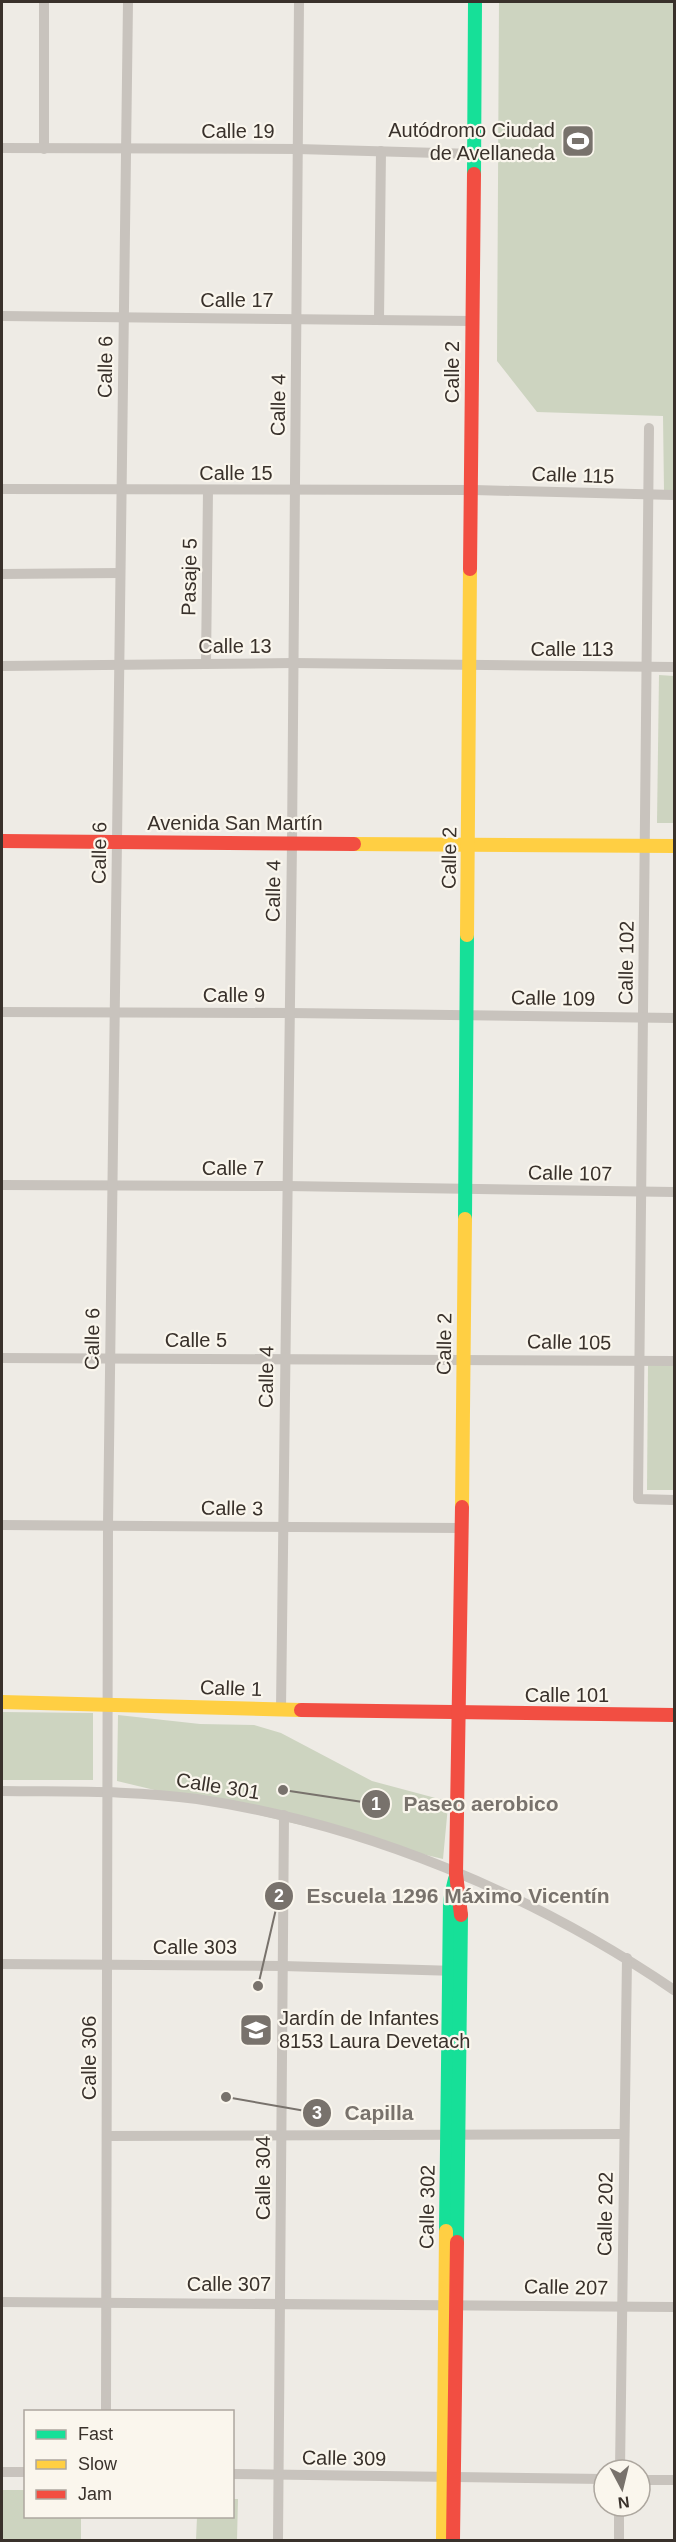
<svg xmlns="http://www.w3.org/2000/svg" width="676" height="2542" viewBox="0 0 676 2542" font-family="Arial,sans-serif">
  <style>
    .green { fill: #cdd4c0 }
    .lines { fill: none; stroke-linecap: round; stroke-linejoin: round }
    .street { stroke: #c8c3bd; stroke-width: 10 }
    .fast { stroke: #16e098; stroke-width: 14 }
    .slow { stroke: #ffcf43; stroke-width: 14 }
    .jam { stroke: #f24e42; stroke-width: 14 }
    .labels { text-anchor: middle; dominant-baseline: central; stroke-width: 4.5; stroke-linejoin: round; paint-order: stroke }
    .poi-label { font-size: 20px; fill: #39312b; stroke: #faf6ed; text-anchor: end }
    .street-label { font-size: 20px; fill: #39312b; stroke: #faf6ed }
    .leader { fill: none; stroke: #78726c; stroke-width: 2 }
    .callout-dot { fill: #78726c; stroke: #faf6ed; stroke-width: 2 }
    .mark-label { font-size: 18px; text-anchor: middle; font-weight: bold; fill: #fff }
    .callout-label { font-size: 21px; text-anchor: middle; font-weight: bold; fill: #78726c; stroke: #faf6ed; stroke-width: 4.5; stroke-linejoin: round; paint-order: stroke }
  </style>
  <rect width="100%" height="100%" fill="#eeebe5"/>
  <g class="green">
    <path d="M499,2H674V491H664L663,416L537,412L497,361Z"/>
    <path d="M659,675L674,676V823H657Z"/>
    <path d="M648,1365H674V1490H647Z"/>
    <path d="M2,1712L93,1713V1780H2Z"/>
    <path d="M118,1715L200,1724L254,1725L281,1733L372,1781L443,1800L448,1806L443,1859L117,1781Z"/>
    <path d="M2,2490H25L26,2516L81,2517V2540H2Z"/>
    <path d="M233,2499H238L237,2540H196L197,2517L232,2516Z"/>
  </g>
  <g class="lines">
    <g class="street">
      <path d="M44,2V149"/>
      <path d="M2,148L298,149L474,154"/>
      <path d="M2,316L472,321"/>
      <path d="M379,319L381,151"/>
      <path d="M649,428L638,1499L674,1500"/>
      <path d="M2,489L474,490L674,495"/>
      <path d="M2,574L120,573"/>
      <path d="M206,664L208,490"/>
      <path d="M2,666L293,663L674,667"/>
      <path d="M2,1012L290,1013L674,1018"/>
      <path d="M2,1185L287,1186L674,1192"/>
      <path d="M2,1358L674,1361"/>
      <path d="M2,1525L462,1528"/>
      <path d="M281,1709L292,843L299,2"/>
      <path d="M2,1791C66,1792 132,1790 197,1799C366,1824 533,1894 674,1990"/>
      <path d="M2,1964L283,1966L457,1971"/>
      <path d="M107,2136L624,2134"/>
      <path d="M2,2302L674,2307"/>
      <path d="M106,2412L108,1525L128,2"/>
      <path d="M620,2470L627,1958"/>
      <path d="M2,2472H26"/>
      <path d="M232,2474L604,2479"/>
      <path d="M640,2480H674"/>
      <path d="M278,2540L284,1815"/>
      <path d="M619,2540V2506"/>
    </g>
    <g class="fast">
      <path d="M474,174L475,2"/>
      <path d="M465,1219L467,935"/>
      <path d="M446,2231L450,1900L455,1879"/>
      <path d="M457,2242L461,1915"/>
    </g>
    <g class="slow">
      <path d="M354,844L674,846"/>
      <path d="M467,935L470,569"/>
      <path d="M462,1507L465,1219"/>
      <path d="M2,1702L301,1710"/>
      <path d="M443,2540L446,2231"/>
    </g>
    <g class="jam">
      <path d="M470,569L474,174"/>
      <path d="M2,841L354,844"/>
      <path d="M301,1710L674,1715"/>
      <path d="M461,1915L456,1874L462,1507"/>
      <path d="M453,2540L457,2242"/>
    </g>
  </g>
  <defs>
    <g id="stadium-square" transform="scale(1.725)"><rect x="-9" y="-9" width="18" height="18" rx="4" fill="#78726c" stroke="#faf6ed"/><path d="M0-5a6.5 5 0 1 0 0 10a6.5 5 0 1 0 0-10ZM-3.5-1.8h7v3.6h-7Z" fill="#fff"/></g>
    <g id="school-square" transform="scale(1.725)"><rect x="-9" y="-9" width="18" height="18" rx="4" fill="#78726c" stroke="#faf6ed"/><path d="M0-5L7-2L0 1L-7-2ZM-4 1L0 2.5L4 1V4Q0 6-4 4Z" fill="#fff"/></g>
  </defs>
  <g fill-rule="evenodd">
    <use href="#stadium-square" x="578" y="141"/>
    <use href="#school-square" x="256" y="2030"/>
  </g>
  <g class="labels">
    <g class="poi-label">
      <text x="555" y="130">Autódromo Ciudad<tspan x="555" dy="23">de Avellaneda</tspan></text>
      <text x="279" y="2018" text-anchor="start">Jardín de Infantes<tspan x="279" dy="23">8153 Laura Devetach</tspan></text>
    </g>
    <g class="street-label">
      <text x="238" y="131">Calle 19</text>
      <text x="237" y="300">Calle 17</text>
      <text transform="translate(105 367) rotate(-89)">Calle 6</text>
      <text transform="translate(452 372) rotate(-90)">Calle 2</text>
      <text transform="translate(278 405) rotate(-89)">Calle 4</text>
      <text x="236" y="473">Calle 15</text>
      <text transform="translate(573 475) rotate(2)">Calle 115</text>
      <text transform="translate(189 577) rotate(-89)">Pasaje 5</text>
      <text x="235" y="646">Calle 13</text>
      <text x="572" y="649">Calle 113</text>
      <text x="235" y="823">Avenida San Martín</text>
      <text transform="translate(99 853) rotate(-89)">Calle 6</text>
      <text transform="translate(449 858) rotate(-89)">Calle 2</text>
      <text transform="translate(273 891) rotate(-89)">Calle 4</text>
      <text transform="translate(626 963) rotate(-89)">Calle 102</text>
      <text x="234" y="995">Calle 9</text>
      <text transform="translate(553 998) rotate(1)">Calle 109</text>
      <text x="233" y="1168">Calle 7</text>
      <text transform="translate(570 1173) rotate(1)">Calle 107</text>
      <text transform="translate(92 1339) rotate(-89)">Calle 6</text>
      <text x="196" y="1340">Calle 5</text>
      <text transform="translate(569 1342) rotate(1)">Calle 105</text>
      <text transform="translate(444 1344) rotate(-89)">Calle 2</text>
      <text transform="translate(266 1377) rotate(-89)">Calle 4</text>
      <text transform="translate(232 1508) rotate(1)">Calle 3</text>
      <text transform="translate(231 1688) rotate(2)">Calle 1</text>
      <text x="567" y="1695">Calle 101</text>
      <text transform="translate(218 1786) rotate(9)">Calle 301</text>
      <text x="195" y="1947">Calle 303</text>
      <text transform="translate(89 2058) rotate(-90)">Calle 306</text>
      <text transform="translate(263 2178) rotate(-90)">Calle 304</text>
      <text transform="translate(427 2207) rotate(-89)">Calle 302</text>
      <text transform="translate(605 2214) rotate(-89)">Calle 202</text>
      <text x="229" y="2284">Calle 307</text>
      <text transform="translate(566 2287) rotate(1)">Calle 207</text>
      <text transform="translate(344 2458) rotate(1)">Calle 309</text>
    </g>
  </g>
  <path class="leader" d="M283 1790L376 1804M258 1986L279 1896M226 2097L317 2113"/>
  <g class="callout-dot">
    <circle cx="283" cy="1790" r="6"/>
    <circle cx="258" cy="1986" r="6"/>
    <circle cx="226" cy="2097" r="6"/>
    <circle cx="376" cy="1804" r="15"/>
    <circle cx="279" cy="1896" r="15"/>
    <circle cx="317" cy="2113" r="15"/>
  </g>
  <g class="mark-label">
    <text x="376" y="1810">1</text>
    <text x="279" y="1902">2</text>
    <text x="317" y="2119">3</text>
  </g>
  <g class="callout-label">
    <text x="481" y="1811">Paseo aerobico</text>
    <text x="458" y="1903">Escuela 1296 Máximo Vicentín</text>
    <text x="379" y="2120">Capilla</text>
  </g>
  <rect width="676" height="2542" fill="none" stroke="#39312b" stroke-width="6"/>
  <rect x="24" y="2410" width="210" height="108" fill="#faf6ed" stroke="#ada79f" stroke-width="1.5"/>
  <rect x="36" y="2430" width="30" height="9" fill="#16e098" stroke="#ada79f" stroke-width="1.5"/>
  <text x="78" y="2440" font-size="18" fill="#39312b">Fast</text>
  <rect x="36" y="2460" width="30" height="9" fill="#ffcf43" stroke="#ada79f" stroke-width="1.5"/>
  <text x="78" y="2470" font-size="18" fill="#39312b">Slow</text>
  <rect x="36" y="2490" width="30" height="9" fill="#f24e42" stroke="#ada79f" stroke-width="1.5"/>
  <text x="78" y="2500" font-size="18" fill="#39312b">Jam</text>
  <g transform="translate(622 2488) rotate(173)"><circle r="28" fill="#faf6ed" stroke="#ada79f" stroke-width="1.5"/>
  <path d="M0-4.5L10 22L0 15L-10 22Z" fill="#78726c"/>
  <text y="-9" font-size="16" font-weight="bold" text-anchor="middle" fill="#39312b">N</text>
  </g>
</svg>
